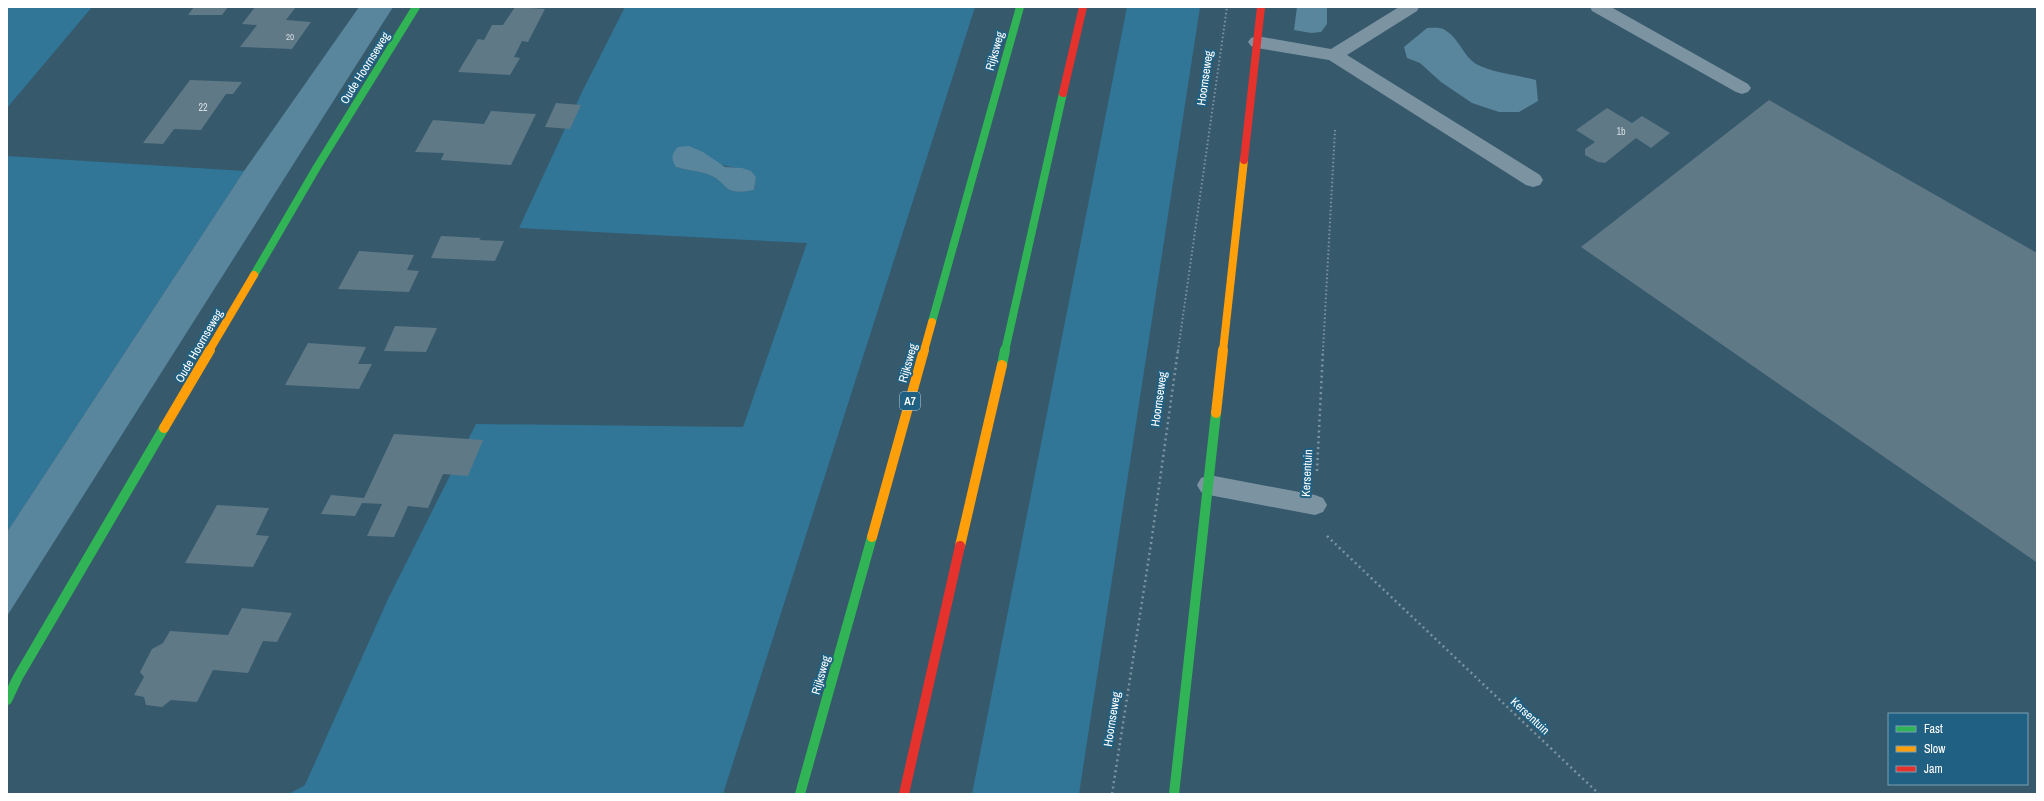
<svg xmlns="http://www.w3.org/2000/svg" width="2044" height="801" viewBox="0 0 2044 801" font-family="'Archivo Narrow',sans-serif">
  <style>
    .green { fill: #317697; fill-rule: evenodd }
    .water { fill: #59869d }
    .building { fill: #5f7987 }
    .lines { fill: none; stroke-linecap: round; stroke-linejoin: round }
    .path-far1 { stroke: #7c94a2; stroke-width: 2; stroke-dasharray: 1.5 2.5; stroke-linecap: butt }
    .path { stroke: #7c94a2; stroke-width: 2.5; stroke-dasharray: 2 3.5; stroke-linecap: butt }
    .lane { fill: #7c94a2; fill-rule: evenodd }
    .fast-far1 { stroke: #30b455; stroke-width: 8 }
    .fast { stroke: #30b455; stroke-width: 10 }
    .slow-far1 { stroke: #ff9f0a; stroke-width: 8 }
    .slow { stroke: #ff9f0a; stroke-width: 10 }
    .jam-far1 { stroke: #e5322d; stroke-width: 8 }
    .jam { stroke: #e5322d; stroke-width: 10 }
    .labels { text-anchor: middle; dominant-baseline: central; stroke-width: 4; stroke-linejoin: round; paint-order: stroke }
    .far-number-label { font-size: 9px; fill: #d7dee1 }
    .number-label { font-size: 10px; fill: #d7dee1 }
    .shield { fill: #206082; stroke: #bccfda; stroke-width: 1 }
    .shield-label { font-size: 11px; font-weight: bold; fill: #fff }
    .street-label { font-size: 12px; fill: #fff; stroke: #206082 }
  </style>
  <rect width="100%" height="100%" fill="#36596c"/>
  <g class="green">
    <path d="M7,7H92L7,108Z"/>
    <path d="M625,7H975L723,794H289L305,785L388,599L476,424L743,427L807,243L519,228L582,92ZM715,162C730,170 745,165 756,177L754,190C720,197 730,182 707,174C697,171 686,170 676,167Z"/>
    <path d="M1127,7H1200L1079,794H972Z"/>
    <path d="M7,156L244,171L7,532Z"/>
  </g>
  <g class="water">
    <path d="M359,7H393L7,616V532L244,171Z"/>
    <path d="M1297,7H1327V24L1321,32L1311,33L1294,30Z"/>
    <path d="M1427,28C1432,28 1441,27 1445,30C1459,38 1463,56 1476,64C1493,73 1517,75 1536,80L1538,101L1519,112H1499L1472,103L1441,82L1420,63L1407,58L1404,47Z"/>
    <path d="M689,146L703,152L725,167L742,168L751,171L756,177L754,190C720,197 730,182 707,174C697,171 686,170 676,167C671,159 671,154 678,147Z"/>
  </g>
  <g class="building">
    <path d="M194,7H228L222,15H188Z"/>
    <path d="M255,7L295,8L286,20L311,22L292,49L240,47L257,25L242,24Z"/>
    <path d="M515,7L545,9L528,42L522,41L514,57L520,58L510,75L458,72L478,39L484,40L492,25H503Z"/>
    <path d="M190,80L242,82L233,94H226L201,130L174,129L163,144L143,143Z"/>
    <path d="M1769,100L2037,253L2036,562L1581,247Z"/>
    <path d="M556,103L581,105L570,129L545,127Z"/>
    <path d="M1607,108L1632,123L1642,116L1670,133L1651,148L1636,138L1605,163L1598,162L1585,155V149L1595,142L1576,130Z"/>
    <path d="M491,111L536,114L511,165L441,160L444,153L415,152L433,120L484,124Z"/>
    <path d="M441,236L481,238L479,240L504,241L495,261L431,258Z"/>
    <path d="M359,251L414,255L407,270L419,271L409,292L338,289Z"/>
    <path d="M395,326L437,328L426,352L384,351Z"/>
    <path d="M308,343L366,347L358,364H372L359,389L285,385Z"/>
    <path d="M394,434L483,440L468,476L443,474L428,508L408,506L394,537L367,536L382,504L362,503L355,516L321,514L331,495L364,498Z"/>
    <path d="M217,505L269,508L256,535L269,536L253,567L185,563Z"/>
    <path d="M242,608L292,613L277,642L263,641L248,673L213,670L197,702L171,700L162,707L146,705L144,697L134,695L144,677L140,672L152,649L163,643L170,631L228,635Z"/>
  </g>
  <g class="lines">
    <g class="path-far1">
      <path d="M1178,351L1227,7"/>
      <path d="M1323,351L1335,130"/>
    </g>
    <g class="path">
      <path d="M1317,471L1323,350"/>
      <path d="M1327,536L1599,794"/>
      <path d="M1112,794L1151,544L1178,350"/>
    </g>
    <g class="lane">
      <path d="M1399,7H1419L1417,11L1347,55L1540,175L1543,180L1540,185L1533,187L1526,185L1329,60L1257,48L1251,46L1248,42L1251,38L1257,36L1331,49Z"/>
      <path d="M1590,7H1611L1748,84L1751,88L1748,92L1742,94L1736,92L1592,11Z"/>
      <path d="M1209,475L1315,495L1323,498L1327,505L1323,512L1315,515L1209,495L1201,492L1197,485L1201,478Z"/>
    </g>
    <g class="fast-far1">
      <path d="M254,275L317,167L416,7"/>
      <path d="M932,322L1020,7"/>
      <path d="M1005,351L1063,93"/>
    </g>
    <g class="fast">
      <path d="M1002,365L1005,350"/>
      <path d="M7,700L18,677L164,428"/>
      <path d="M800,794L872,537"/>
      <path d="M1174,794L1216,413"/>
    </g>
    <g class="slow-far1">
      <path d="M209,351L254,275"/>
      <path d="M924,351L932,322"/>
      <path d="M1223,351L1244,160"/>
    </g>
    <g class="slow">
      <path d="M1216,413L1223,350"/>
      <path d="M164,428L210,350"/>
      <path d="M872,537L924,350"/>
      <path d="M960,546L1002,365"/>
    </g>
    <g class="jam-far1">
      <path d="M1063,93L1083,7"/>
      <path d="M1244,160L1261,7"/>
    </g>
    <path class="jam" d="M904,794L960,546"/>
  </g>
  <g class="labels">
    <g class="far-number-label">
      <text x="290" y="37">20</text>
    </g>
    <g class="number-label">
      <text x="203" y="107">22</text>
      <text x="1621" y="131">1b</text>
    </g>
    <rect class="shield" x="900" y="392" width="20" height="18" rx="3"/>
    <g class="shield-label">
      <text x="910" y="401">A7</text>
    </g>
    <g class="street-label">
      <text transform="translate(995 51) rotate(-74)">Rijksweg</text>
      <text transform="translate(365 68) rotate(-58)">Oude Hoornseweg</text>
      <text transform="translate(1205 78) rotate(-82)">Hoornseweg</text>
      <text transform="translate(199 346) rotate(-60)">Oude Hoornseweg</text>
      <text transform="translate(908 363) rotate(-74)">Rijksweg</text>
      <text transform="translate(1159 399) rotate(-82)">Hoornseweg</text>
      <text transform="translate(1307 473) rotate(-87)">Kersentuin</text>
      <text transform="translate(821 675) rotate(-74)">Rijksweg</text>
      <text transform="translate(1530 716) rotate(43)">Kersentuin</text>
      <text transform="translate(1112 719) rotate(-81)">Hoornseweg</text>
    </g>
  </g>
  <rect width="2044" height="801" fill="none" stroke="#ffffff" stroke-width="16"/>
  <rect x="1888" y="713" width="140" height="72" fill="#206082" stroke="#79a0b4"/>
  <rect x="1896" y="726" width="20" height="6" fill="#30b455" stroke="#79a0b4"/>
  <text x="1924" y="733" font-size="12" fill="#ffffff">Fast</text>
  <rect x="1896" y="746" width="20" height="6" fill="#ff9f0a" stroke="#79a0b4"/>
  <text x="1924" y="753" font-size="12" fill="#ffffff">Slow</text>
  <rect x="1896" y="766" width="20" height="6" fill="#e5322d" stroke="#79a0b4"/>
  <text x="1924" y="773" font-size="12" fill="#ffffff">Jam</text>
</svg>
